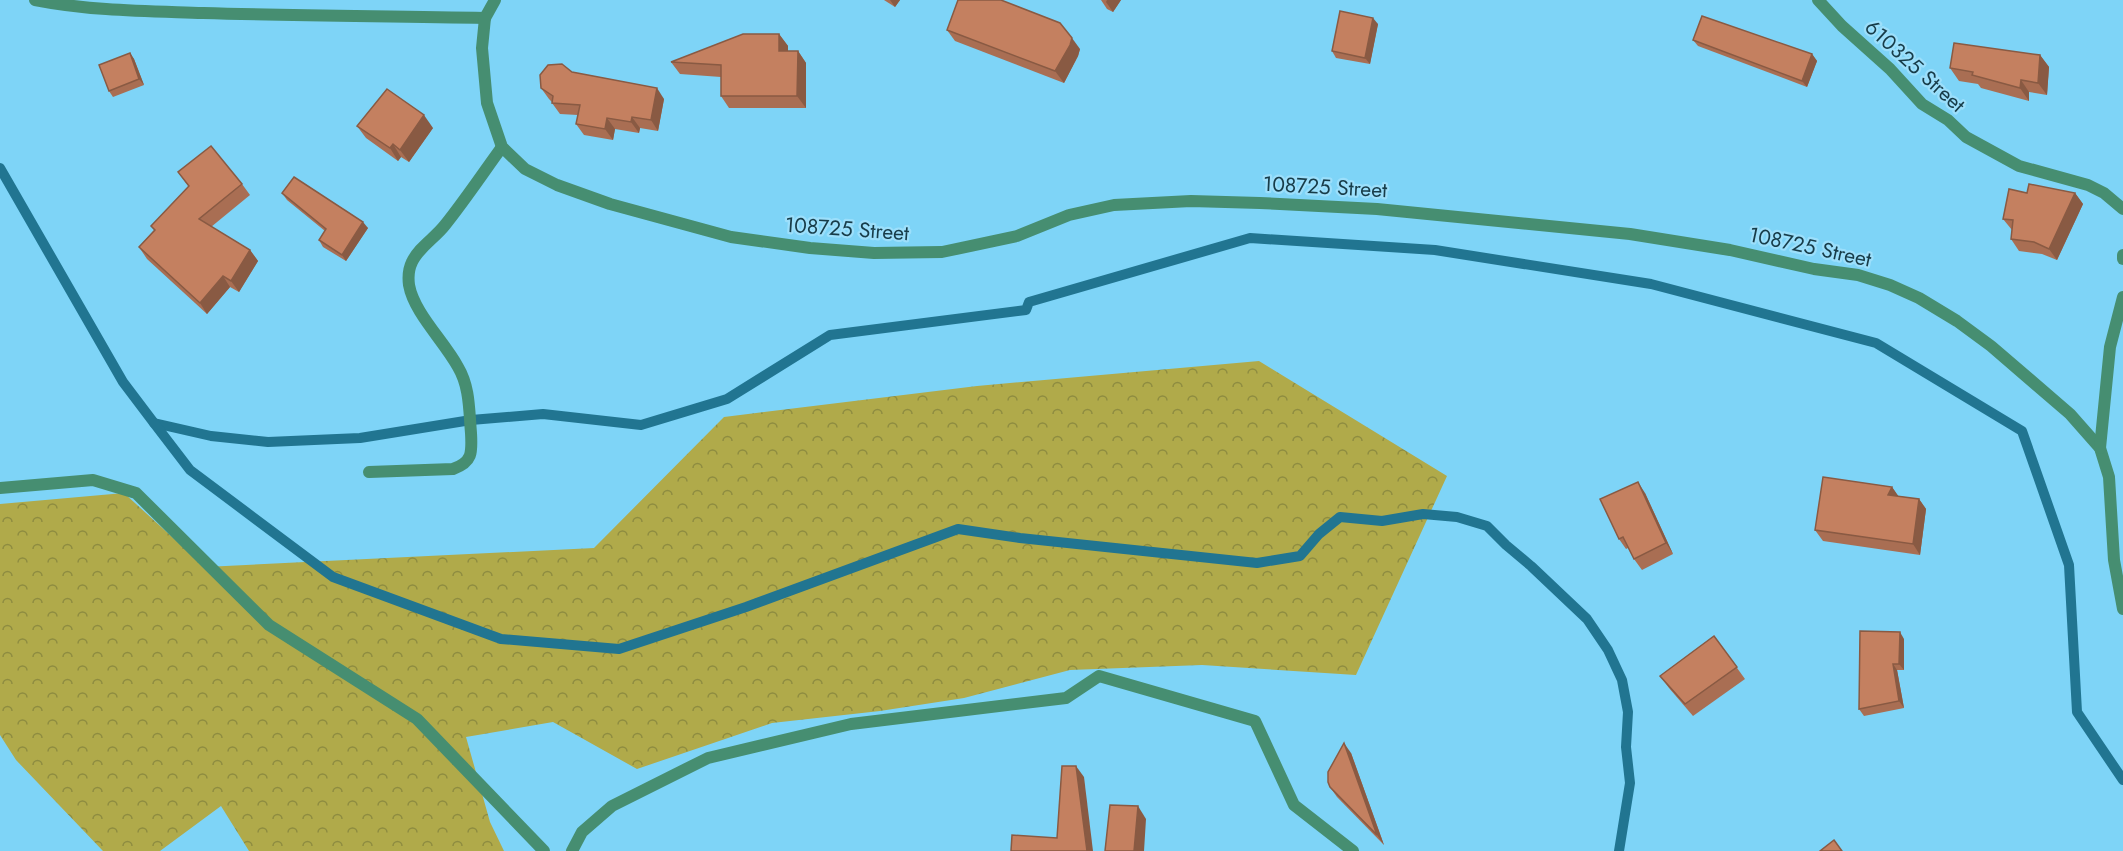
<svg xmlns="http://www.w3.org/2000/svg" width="2123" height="851" viewBox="0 0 2123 851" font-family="Jost,sans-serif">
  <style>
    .forest { fill: url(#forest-crowns) }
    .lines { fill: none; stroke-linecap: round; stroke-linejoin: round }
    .stream { stroke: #217591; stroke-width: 10 }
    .service { stroke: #468e71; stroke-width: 12 }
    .minor { stroke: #468e71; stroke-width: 12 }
    .wall { fill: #a96e53 }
    .shaded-wall { fill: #895a43 }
    .building { fill: #c48060; stroke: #895a43; stroke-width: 1.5 }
    .labels { text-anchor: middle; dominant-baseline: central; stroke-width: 4.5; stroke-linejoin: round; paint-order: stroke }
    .street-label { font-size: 21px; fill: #173c49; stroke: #9cdffb }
  </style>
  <defs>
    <pattern id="forest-crowns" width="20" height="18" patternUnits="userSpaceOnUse" patternTransform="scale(1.5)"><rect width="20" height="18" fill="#b0aa4a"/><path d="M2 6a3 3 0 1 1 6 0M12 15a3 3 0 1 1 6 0" fill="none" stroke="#8e8c40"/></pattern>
  </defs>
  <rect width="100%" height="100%" fill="#7ed4f7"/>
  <path class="forest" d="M1259,361L1447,476L1356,675L1202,665L1070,670L964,698L880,711L772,723L637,769L553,722L466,737L490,822L504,851H249L221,806L160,851H103L16,760L0,735V504L124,493L205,567L594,548L724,417L977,386Z"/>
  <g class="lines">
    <g class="stream">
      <path d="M0,168L123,382L154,423L211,436L268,442L360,438L471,420L543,414L641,425L727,399L830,335L1026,310L1029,302L1250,238L1435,250L1651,284L1876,343L2022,431L2069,565L2077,712L2123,780"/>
      <path d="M154,423L190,470L333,577L501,639L619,649L746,607L958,529L1020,538L1257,563L1300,556L1319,534L1340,517L1382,521L1423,514L1457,517L1487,526L1506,545L1531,566L1587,619L1608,650L1622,680L1628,712L1626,747L1630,783L1619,851"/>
    </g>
    <path class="service" d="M369,472L453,469C473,462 472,452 471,433C469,411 470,387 458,367C444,341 414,313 409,285C408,277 408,270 412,262C419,247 435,238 445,225C465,200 483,173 502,147"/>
    <g class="minor">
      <path d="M35,0C91,11 146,11 203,13C297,16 391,16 485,18"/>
      <path d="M495,0L485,18L482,48L487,103L502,147L525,169L557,185L610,204L731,237L810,248L874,253L942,252L1017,236L1069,215L1114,205L1191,201L1260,203L1377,209L1630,234L1730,250L1814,269L1858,275L1890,285L1919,298L1957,321L1991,346L2070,414L2100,448L2109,477L2114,560L2123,609"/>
      <path d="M1818,0L1842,26L1890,69L1922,104L1948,120L1966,137L2019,166L2088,185L2104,193L2123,209"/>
      <path d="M2123,255V259"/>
      <path d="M2100,448L2110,347L2123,297"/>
      <path d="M0,488L93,480L136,493L269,625L417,719L544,851"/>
      <path d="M572,851L582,832L612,806L708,758L851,724L1066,698L1099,676L1255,721L1294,805L1353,851"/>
    </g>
  </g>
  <g class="wall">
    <path d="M884,0H900L895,7Z"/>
    <path d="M1101,0H1121L1113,12L1107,9Z"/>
    <path d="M1378,24L1370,64L1336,58L1332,51Z"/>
    <path d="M947,30L1080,49L1078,56L1064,83L955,41Z"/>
    <path d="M779,34L788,46V51H798L806,63V108H729L721,96V77L680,74L671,62Z"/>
    <path d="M1693,40L1812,54L1817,61L1807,87L1698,46Z"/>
    <path d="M130,53L134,59L144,85L113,97L109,91Z"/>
    <path d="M2040,55L2049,67L2047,95L2029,92V101L1981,88L1978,84L1959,81L1950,68Z"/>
    <path d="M572,72L664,99L658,131L640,128L639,133L615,129L613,140L584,135L576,124L578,115L560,114L552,103V102L549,99L541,88Z"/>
    <path d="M357,126L433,128L409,162L401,157L398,161L366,138Z"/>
    <path d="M178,172L242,184L250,195L211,227L250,250L258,261L239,292L230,287L207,314L147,259L139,247L154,230L151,226L189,187Z"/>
    <path d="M282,193L368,228L346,261L323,247L319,240L325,231L287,200Z"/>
    <path d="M2027,193H2075L2083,204L2057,260L2042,254L2019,251L2011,239L2012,230L2003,219Z"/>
    <path d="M1892,487L1898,496L1919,499L1926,509L1920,555L1823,541L1815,530Z"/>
    <path d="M1645,493L1673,554L1642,570L1634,559L1628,548L1626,549L1619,539Z"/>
    <path d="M1714,636L1745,679L1693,716L1669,688L1660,676Z"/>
    <path d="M1904,639V670H1897L1904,708L1864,716L1859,709Z"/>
    <path d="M1351,753L1384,845L1337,797L1330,787Z"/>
  </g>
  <g class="shaded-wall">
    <path d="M890,0H900L895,7Z"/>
    <path d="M1107,0H1121L1113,12L1106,2Z"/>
    <path d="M1373,18L1378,24L1370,64L1365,58Z"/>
    <path d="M779,34L788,46V63L779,51Z"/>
    <path d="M1072,38L1080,49L1078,56L1064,83L1055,71Z"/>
    <path d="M798,51L806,63V108L797,96Z"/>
    <path d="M130,53L134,59L144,85L139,79Z"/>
    <path d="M1812,54L1817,61L1807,87L1802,81Z"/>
    <path d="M2040,55L2049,67L2047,95L2038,83Z"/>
    <path d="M2021,80L2029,92V101L2020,88Z"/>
    <path d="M657,88L664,99L658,131L651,120Z"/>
    <path d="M424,115L433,128L409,162L400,150Z"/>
    <path d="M632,117L640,128L639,133L631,122Z"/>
    <path d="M607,118L615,129L613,140L605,129Z"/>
    <path d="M393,144L401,157L398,161L390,148Z"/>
    <path d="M2075,193L2083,204L2057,260L2049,249Z"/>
    <path d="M363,222L368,228L346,261L342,255Z"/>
    <path d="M250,250L258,261L239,292L231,281Z"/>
    <path d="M223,276L230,287L207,314L200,303Z"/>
    <path d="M1638,482L1645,493L1673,554L1666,543Z"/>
    <path d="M1892,487L1899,497L1888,495Z"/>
    <path d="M1919,499L1926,509L1920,555L1913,544Z"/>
    <path d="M1900,632L1904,639V670L1899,664Z"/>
    <path d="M1893,664L1897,670L1904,708L1899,701Z"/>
    <path d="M1344,743L1351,753L1384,845L1377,835Z"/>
    <path d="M1076,766L1084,777L1093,851H1087Z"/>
    <path d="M1138,806L1146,819L1144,851H1134Z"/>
  </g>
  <g class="building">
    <path d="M958,0H1001L1060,23L1072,38L1070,45L1055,71L947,30Z"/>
    <path d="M1340,11L1373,18L1365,58L1332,51Z"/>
    <path d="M1702,16L1812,54L1802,81L1693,40Z"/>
    <path d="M743,34H779V51H798L797,96H721V65L671,62Z"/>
    <path d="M1954,43L2040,55L2038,83L2021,80L2020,88L1972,75L1973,72L1950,68Z"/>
    <path d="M130,53L139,79L109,91L99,65Z"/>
    <path d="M562,64L572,72L657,88L651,120L632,117L631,122L607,118L605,129L576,124L580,105L552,103L553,96L541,88L540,75L548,65Z"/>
    <path d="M387,89L424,115L400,150L393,144L390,148L357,126Z"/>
    <path d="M211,146L242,184L199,219L250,250L231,281L223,276L200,303L139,247L155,230L151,226L189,186L178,172Z"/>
    <path d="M294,177L363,222L342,255L319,240L326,229L282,193Z"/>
    <path d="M2029,184L2075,193L2049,249L2034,242L2011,239L2013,220L2003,219L2009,189L2027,193Z"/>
    <path d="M1823,477L1892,487L1888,495L1919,499L1913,544L1815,530Z"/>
    <path d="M1638,482L1666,543L1634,559L1623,537L1619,539L1600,499Z"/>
    <path d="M1860,631L1900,632L1899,664H1893L1899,701L1859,709Z"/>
    <path d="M1714,636L1737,667L1685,704L1660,676Z"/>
    <path d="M1344,743L1377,835L1330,787L1328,782V772Z"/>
    <path d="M1062,766H1076L1087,851H1011L1012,835L1057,838Z"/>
    <path d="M1110,805L1138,806L1134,851H1105Z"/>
    <path d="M1834,840L1842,851H1820Z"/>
  </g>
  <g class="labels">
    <g class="street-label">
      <text transform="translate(1915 66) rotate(42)">610325 Street</text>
      <text transform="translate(1325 187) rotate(3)">108725 Street</text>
      <text transform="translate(847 229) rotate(4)">108725 Street</text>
      <text transform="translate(1810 247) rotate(12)">108725 Street</text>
    </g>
  </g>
</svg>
